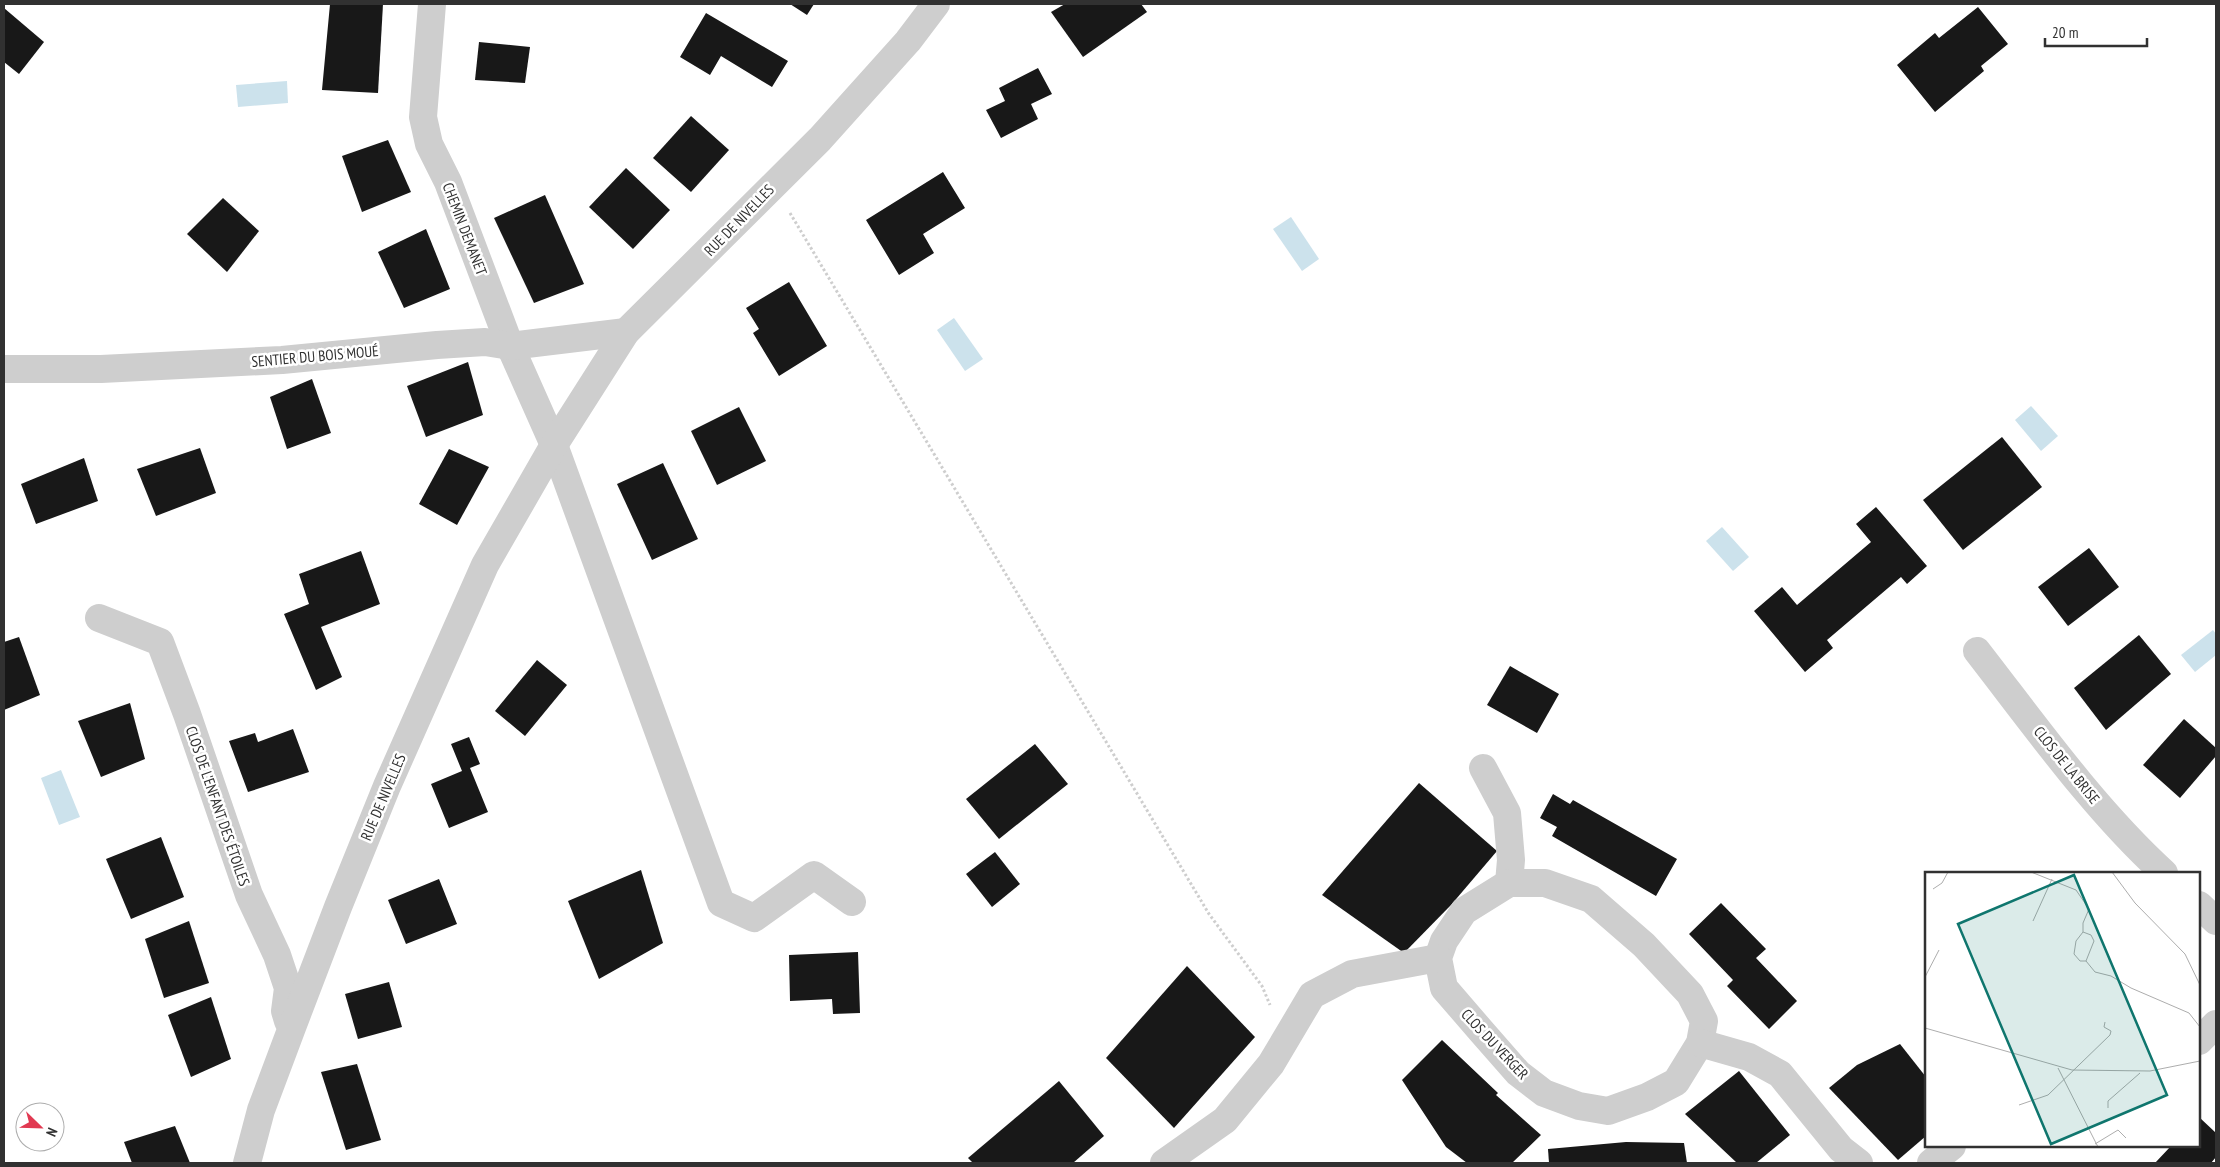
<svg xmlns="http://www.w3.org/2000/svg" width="2220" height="1167" viewBox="0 0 2220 1167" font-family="'PT Sans Narrow',sans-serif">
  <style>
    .water { fill: #cce2ec }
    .building { fill: #181818 }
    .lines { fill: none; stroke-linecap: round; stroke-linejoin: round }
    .path { stroke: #cecece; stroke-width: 3; stroke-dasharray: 2.5 2.5; stroke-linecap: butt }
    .minor { stroke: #cecece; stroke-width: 28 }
    .labels { text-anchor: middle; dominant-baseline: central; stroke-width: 5; stroke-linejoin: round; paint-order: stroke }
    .street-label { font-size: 15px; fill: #313131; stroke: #fff }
    .inset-road { fill: none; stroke: #adadad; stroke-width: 1 }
    .view { fill: #0f766e; fill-opacity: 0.15; stroke: #0f766e; stroke-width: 2.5 }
    .inset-edge { fill: none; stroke: #313131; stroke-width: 2.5 }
  </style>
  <rect width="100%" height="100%" fill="#fff"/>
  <g class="water">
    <path d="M287,81L288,103L238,107L236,85Z"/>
    <path d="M1291,217L1319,259L1302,271L1273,229Z"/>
    <path d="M954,318L983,359L965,371L937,330Z"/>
    <path d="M2031,406L2058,436L2041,451L2015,420Z"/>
    <path d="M1722,527L1749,557L1733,571L1706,541Z"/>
    <path d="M2213,630L2216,634V655L2195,672L2181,655Z"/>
    <path d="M61,770L80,817L59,825L41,778Z"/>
  </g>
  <g class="building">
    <path d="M330,4H383L378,93L322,90Z"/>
    <path d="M790,4H814L807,15Z"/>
    <path d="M1065,4H1141L1147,12L1083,57L1051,12Z"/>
    <path d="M1978,7L2008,44L1981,66L1984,71L1935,112L1897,65L1935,33L1939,38Z"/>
    <path d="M4,8L44,42L19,74L4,62Z"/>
    <path d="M706,13L788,61L772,87L721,56L710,75L680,57Z"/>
    <path d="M479,42L530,47L525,83L475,80Z"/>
    <path d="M1038,68L1052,94L1031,104L1038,119L1001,138L986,110L1005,101L999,88Z"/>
    <path d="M691,116L729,150L691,192L653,158Z"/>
    <path d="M388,140L411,192L362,212L342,156Z"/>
    <path d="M626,168L670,210L633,249L589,207Z"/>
    <path d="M943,172L965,208L923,234L934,253L899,275L866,220Z"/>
    <path d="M545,195L584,284L534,303L494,218Z"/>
    <path d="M223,198L259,231L227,272L187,234Z"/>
    <path d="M426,229L450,289L404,308L378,252Z"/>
    <path d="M789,282L827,346L779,376L753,333L759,329L746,308Z"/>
    <path d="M468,362L483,415L426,437L407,386Z"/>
    <path d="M312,379L331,433L287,449L270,397Z"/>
    <path d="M739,407L766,461L717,485L691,431Z"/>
    <path d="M2002,437L2042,487L1963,550L1923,500Z"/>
    <path d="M200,448L216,493L156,516L137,469Z"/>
    <path d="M449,449L489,467L457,525L419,504Z"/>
    <path d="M84,458L98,501L36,524L21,484Z"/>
    <path d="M663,463L698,539L652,560L617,484Z"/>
    <path d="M1876,507L1927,566L1907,584L1901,577L1827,640L1833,648L1805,672L1754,611L1782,587L1797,605L1871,542L1856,524Z"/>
    <path d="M2089,548L2119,587L2068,626L2038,587Z"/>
    <path d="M361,551L380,604L321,627L342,677L316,690L284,614L309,604L299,574Z"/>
    <path d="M2139,635L2171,674L2106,730L2074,688Z"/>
    <path d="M19,637L40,695L4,710V642Z"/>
    <path d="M537,660L567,685L525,736L495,711Z"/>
    <path d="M1510,666L1559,694L1537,733L1487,705Z"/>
    <path d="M130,703L145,759L101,777L78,721Z"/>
    <path d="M2184,719L2216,748V756L2180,798L2143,765Z"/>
    <path d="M293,729L309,772L248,792L229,741L255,733L258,742Z"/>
    <path d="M469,737L480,764L470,768L488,812L449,828L431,784L462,771L451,744Z"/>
    <path d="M1035,744L1068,784L999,839L966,799Z"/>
    <path d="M1419,783L1497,851L1451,905L1404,953L1322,895Z"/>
    <path d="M1553,794L1570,804L1573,800L1677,859L1656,896L1552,836L1557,827L1540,818Z"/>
    <path d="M161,837L184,897L131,919L106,859Z"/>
    <path d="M995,852L1020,884L992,907L966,874Z"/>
    <path d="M641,870L663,943L599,979L568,901Z"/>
    <path d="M439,879L457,924L406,944L388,900Z"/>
    <path d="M1721,903L1766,949L1756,958L1797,1001L1769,1029L1727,986L1733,980L1689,934Z"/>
    <path d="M189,921L209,983L164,998L145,939Z"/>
    <path d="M858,952L860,1013L833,1014L832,999L790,1001L789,955Z"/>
    <path d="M1187,966L1255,1037L1174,1128L1106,1058Z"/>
    <path d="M389,982L402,1027L358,1039L345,994Z"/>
    <path d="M211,997L231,1059L191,1077L168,1015Z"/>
    <path d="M1442,1040L1498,1093L1496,1095L1541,1135L1512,1163H1467L1446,1147L1402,1080Z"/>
    <path d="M1900,1044L1926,1077V1136L1898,1160L1829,1088L1857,1065Z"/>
    <path d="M357,1064L381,1140L346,1150L321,1072Z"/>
    <path d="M1739,1071L1790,1135L1756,1163H1737L1685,1114Z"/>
    <path d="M1059,1081L1104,1136L1073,1163H973L968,1158Z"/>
    <path d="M2199,1117L2216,1133V1157L2211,1163H2155L2171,1146H2199Z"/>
    <path d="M175,1126L190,1163H132L124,1142Z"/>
    <path d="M1626,1142L1684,1143L1687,1163H1549L1548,1149Z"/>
  </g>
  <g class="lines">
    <path class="path" d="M790,213L1209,914L1262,986L1270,1005"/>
    <g class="minor">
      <path d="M432,4L423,117L429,144L448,182L510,346L554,445L721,903L754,918L814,875L852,902"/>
      <path d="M4,369H101L282,360L437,345L485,342L510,346L626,332"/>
      <path d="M99,618L160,642L187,714L249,895L277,955L288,988L285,1011L288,1021"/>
      <path d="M1977,651C2036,727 2094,809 2164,873"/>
      <path d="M1483,768L1507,813L1511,860L1509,883"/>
      <path d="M1509,883H1545L1591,899L1644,945L1690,994L1704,1021L1700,1043L1676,1082L1647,1097L1608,1111L1579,1106L1544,1093L1518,1073L1482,1032L1444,988L1438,958L1444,941L1464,911Z"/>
      <path d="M2199,905L2216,921"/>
      <path d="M2199,1041L2216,1024"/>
      <path d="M1700,1043L1749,1057L1780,1074L1841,1149L1859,1163"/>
      <path d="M247,1163L261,1110L291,1030L338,907L387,786L485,565L554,445L626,332L820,139L908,41L936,4"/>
      <path d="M1164,1163L1225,1120L1271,1064L1312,995L1352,974L1438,958"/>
      <path d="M1931,1163L1952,1146"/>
    </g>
  </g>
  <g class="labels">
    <g class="street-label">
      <text transform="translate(739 220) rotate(-46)">RUE DE NIVELLES</text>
      <text transform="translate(465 229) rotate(69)">CHEMIN DEMANET</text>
      <text transform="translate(315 356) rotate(-5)">SENTIER DU BOIS MOUÉ</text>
      <text transform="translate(2067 765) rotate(51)">CLOS DE LA BRISE</text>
      <text transform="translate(383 797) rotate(-67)">RUE DE NIVELLES</text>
      <text transform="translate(218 806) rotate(71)">CLOS DE L'ENFANT DES ÉTOILES</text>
      <text transform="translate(1495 1044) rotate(47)">CLOS DU VERGER</text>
    </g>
  </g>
  <g transform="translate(1925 872)">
    <rect width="275" height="275" fill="#fff"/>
    <path class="inset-road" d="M106,0L151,18L164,37L158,51V60M187,0L210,31L260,82L275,113M8,17L17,11L23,0M108,49L127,7M158,60L166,63L169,69L161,89H155L149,82L151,69ZM161,89L170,100L186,104L206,116L264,141L275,155M0,105L14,78M0,156L147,198L225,199L275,189M133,196L173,275M94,233L123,223L185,163L186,159L179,155L180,150M183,236V229L215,201M170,272L193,258L201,266"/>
    <path class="view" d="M149,3L242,223L126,272L33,52Z"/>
    <rect width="275" height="275" class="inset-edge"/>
  </g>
  <rect width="2220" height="1167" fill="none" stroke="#313131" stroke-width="10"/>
  <g transform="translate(40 1127) rotate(113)"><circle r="24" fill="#ffffff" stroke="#adadad"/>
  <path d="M0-4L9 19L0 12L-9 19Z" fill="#e13951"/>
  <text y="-8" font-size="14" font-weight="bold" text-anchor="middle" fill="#313131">N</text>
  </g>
  <path d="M2045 38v8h102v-8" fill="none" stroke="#313131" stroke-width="2.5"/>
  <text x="2052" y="38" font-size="15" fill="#313131" stroke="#ffffff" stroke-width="4" paint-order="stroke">20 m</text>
</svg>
